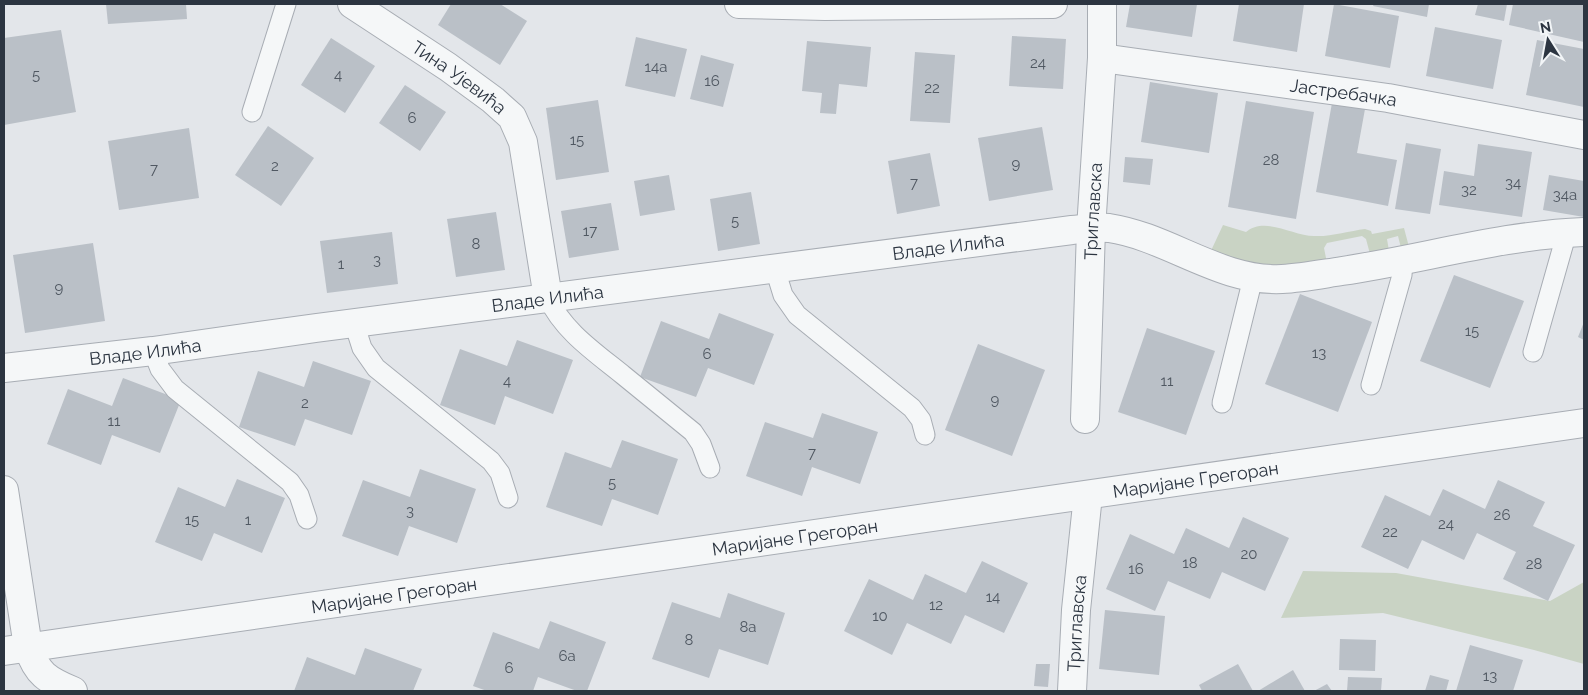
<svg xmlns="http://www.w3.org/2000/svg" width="1588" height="695" viewBox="0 0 1588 695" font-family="Raleway,sans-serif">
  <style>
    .green { fill: #c9d3c4 }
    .building { fill: #bac0c7 }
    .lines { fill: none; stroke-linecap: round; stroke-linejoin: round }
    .service-casing { stroke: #a8adb4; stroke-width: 21 }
    .minor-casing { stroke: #a8adb4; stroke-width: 30 }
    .tertiary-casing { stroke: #a8adb4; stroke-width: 30 }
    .service { stroke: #f5f7f8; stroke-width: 19 }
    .minor { stroke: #f5f7f8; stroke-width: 28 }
    .tertiary { stroke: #f5f7f8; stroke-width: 28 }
    .labels { text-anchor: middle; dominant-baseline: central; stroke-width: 5; stroke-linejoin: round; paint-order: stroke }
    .number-label { font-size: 15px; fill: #505862 }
    .street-label { font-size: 18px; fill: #2c3541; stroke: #f2f5f7 }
  </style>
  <rect width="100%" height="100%" fill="#e3e6ea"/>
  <g class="green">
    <path d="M1223,225L1246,232C1265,216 1293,236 1314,236C1330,237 1349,231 1365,229L1371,231L1372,234L1404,228L1409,247L1401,248L1398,236L1387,239L1389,251L1370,254L1366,239L1362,236L1327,243L1324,248L1327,263C1283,271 1251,271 1209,255Z"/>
    <path d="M1303,571L1396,573L1550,601L1584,582V664L1534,650L1383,613L1281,618Z"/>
  </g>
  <g class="building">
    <path d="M106,4H186L187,19L108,24Z"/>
    <path d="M451,4H500L527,21L500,65L438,25Z"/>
    <path d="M1130,4H1197L1192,37L1126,27Z"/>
    <path d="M1239,4H1304L1297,52L1233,41Z"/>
    <path d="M1334,4L1399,16L1390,68L1325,56Z"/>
    <path d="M1374,4H1429L1427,17L1373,6Z"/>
    <path d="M1478,4H1507L1504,21L1475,15Z"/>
    <path d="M1513,4H1584V42L1509,25Z"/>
    <path d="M1435,27L1502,40L1493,89L1426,76Z"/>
    <path d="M61,30L76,112L4,125V38Z"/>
    <path d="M1012,36L1066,39L1063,89L1009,86Z"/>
    <path d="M636,37L687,49L675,97L625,86Z"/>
    <path d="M331,38L375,66L345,113L301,85Z"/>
    <path d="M1537,40L1584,49V107L1526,95Z"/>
    <path d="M807,41L871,47L867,87L839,84L836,114L820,113L822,93L802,91Z"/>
    <path d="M915,52L955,55L950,123L910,121Z"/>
    <path d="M701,55L734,64L723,107L690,99Z"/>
    <path d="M1150,82L1218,93L1209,153L1141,142Z"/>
    <path d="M405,85L446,112L420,151L379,123Z"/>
    <path d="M598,100L609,172L556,180L546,108Z"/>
    <path d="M1246,101L1314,112L1296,219L1228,207Z"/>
    <path d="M1332,103L1365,109L1357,153L1397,160L1388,206L1316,192Z"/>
    <path d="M268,126L314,158L281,206L235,175Z"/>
    <path d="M1042,127L1053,190L989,201L978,138Z"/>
    <path d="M189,128L199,198L119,210L108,141Z"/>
    <path d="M1406,143L1441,149L1430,214L1395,209Z"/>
    <path d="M1478,144L1532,152L1522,217L1439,205L1444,171L1474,176Z"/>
    <path d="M930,153L940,206L897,214L888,161Z"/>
    <path d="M1125,157L1153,159L1150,185L1123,182Z"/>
    <path d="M669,175L675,210L640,216L634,181Z"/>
    <path d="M1549,175L1584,181V217L1543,210Z"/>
    <path d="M751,192L760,244L718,251L710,199Z"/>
    <path d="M611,203L619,250L569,258L561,211Z"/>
    <path d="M496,212L505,270L456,277L447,219Z"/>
    <path d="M392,232L398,284L327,293L320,241Z"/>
    <path d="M93,243L105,321L25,333L13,255Z"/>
    <path d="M1454,275L1524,301L1490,388L1420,361Z"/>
    <path d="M1300,294L1372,322L1338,412L1265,384Z"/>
    <path d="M719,313L774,334L754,385L708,368L696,397L640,377L661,321L709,339Z"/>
    <path d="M1584,322V340L1578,337Z"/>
    <path d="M1147,328L1215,351L1186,435L1118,412Z"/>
    <path d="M517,340L573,360L553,414L505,396L495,425L440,405L460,349L507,366Z"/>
    <path d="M978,344L1045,370L1012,456L945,430Z"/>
    <path d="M313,361L371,381L352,435L305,419L295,446L239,427L258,371L304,387Z"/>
    <path d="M123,378L181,400L160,453L112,435L101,465L47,444L68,389L112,406Z"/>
    <path d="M822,413L878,432L860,484L812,467L802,496L746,476L765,422L813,438Z"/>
    <path d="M622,440L678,459L658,515L612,499L602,526L546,507L565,452L611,468Z"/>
    <path d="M420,469L476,489L457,543L409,526L398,556L342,536L363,480L410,497Z"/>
    <path d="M237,479L285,498L262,553L214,533L202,561L155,542L178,487L225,507Z"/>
    <path d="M1498,480L1545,502L1533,526L1575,545L1548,601L1503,579L1516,552L1477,533L1464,560L1422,540L1408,569L1361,547L1385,495L1430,516L1443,489L1485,509Z"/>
    <path d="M1243,517L1289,538L1265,591L1222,572L1210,599L1168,581L1155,611L1106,589L1130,534L1174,554L1186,528L1229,548Z"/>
    <path d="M982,561L1028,583L1004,633L965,615L951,644L907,623L892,655L844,631L869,579L913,600L925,574L966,593Z"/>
    <path d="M728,593L785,613L768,665L719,649L709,678L652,659L672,602L720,618Z"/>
    <path d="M1105,610L1165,616L1159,675L1099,669Z"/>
    <path d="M550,621L606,642L587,691H577L538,677L533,691H487L473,686L493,632L539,649Z"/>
    <path d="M1340,639L1376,640L1375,671L1339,670Z"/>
    <path d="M1470,645L1523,660L1513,691H1456Z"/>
    <path d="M365,648L422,669L413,691H294L307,657L355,675Z"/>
    <path d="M1036,664H1050L1048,687L1034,686Z"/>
    <path d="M1238,664L1253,691H1202L1199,685Z"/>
    <path d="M1293,670L1305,691H1258Z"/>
    <path d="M1430,675L1449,680L1446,691H1425Z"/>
    <path d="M1348,677L1382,678L1381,691H1347Z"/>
    <path d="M1327,684L1332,691H1314Z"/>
  </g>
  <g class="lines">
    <g class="service-casing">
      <g id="service">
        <path d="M252,112L286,4"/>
        <path d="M775,269L783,295L797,315L912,408L921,420L925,435"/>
        <path d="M548,298C563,331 596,353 623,375C646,394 670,413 693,432L701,444L710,468"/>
        <path d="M354,323L362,348L376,368L491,461L500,473L508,498"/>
        <path d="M153,351L160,369L175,389L290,482L299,495L307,519"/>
        <path d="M1533,352L1567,232"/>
        <path d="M1371,385L1402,275L1403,261"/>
        <path d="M1222,403L1253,278"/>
      </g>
    </g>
    <g class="minor-casing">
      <g id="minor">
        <path id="s1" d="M352,4L448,67L493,100L512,117L523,142L548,298"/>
        <path d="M739,4L825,6L1053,4"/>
        <path id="s2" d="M1102,58L1388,98L1584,135"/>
        <path id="s3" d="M4,368L153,351L316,328L1072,230C1084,229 1097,227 1109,228C1169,237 1220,282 1282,279C1302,278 1322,274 1342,271C1423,259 1502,235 1584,232"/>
        <path id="s4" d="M1085,419L1091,229L1102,58V4"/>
        <path d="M4,490L28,647C37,674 47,680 73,691"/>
        <path id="s5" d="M1072,691L1076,610L1088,495"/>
      </g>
    </g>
    <g class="tertiary-casing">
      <g id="tertiary">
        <path id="s6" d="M4,651L1584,423"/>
      </g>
    </g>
    <use href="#service" class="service"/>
    <use href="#minor" class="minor"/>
    <use href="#tertiary" class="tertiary"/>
  </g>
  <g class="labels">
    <g class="number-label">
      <text x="1038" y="63">24</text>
      <text x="656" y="67">14a</text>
      <text x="36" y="75">5</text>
      <text x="338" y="75">4</text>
      <text x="712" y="81">16</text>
      <text x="932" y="88">22</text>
      <text x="412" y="118">6</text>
      <text x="577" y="140">15</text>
      <text x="1271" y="160">28</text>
      <text x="1016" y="164">9</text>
      <text x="275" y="166">2</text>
      <text x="154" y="169">7</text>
      <text x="914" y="183">7</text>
      <text x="1513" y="183">34</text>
      <text x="1469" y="190">32</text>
      <text x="1565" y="195">34a</text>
      <text x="735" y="221">5</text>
      <text x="590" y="231">17</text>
      <text x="476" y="244">8</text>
      <text x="377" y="260">3</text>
      <text x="341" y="264">1</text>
      <text x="59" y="288">9</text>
      <text x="1472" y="331">15</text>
      <text x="1319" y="353">13</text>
      <text x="707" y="354">6</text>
      <text x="507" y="381">4</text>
      <text x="1167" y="381">11</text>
      <text x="995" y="400">9</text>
      <text x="305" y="403">2</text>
      <text x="114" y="421">11</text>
      <text x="812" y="453">7</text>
      <text x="612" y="483">5</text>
      <text x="410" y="511">3</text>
      <text x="1502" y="515">26</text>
      <text x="192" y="520">15</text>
      <text x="248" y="520">1</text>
      <text x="1446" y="524">24</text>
      <text x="1390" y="532">22</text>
      <text x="1249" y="554">20</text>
      <text x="1190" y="563">18</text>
      <text x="1534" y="564">28</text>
      <text x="1136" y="569">16</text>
      <text x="993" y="597">14</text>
      <text x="936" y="605">12</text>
      <text x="880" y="616">10</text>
      <text x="748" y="627">8a</text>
      <text x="689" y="640">8</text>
      <text x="567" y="656">6a</text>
      <text x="509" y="668">6</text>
      <text x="1490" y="676">13</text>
    </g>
    <g class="street-label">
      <text stroke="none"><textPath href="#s1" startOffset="130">Тина Ујевића</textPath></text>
      <text stroke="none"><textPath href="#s2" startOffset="244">Јастребачка</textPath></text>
      <text stroke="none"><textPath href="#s4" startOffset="208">Триглавска</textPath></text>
      <text stroke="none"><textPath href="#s3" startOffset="952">Владе Илића</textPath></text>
      <text stroke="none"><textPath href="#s3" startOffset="548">Владе Илића</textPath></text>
      <text stroke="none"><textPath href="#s3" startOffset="142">Владе Илића</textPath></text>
      <text stroke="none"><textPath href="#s6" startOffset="1204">Маријане Грегоран</textPath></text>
      <text stroke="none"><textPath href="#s6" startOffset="799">Маријане Грегоран</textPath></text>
      <text stroke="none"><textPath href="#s6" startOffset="394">Маријане Грегоран</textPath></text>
      <text stroke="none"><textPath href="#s5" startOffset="68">Триглавска</textPath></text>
    </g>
  </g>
  <rect width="1588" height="695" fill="none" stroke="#2c3541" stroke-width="10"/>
  <g transform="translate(1548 40) rotate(349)" stroke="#f2f5f7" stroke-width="4" paint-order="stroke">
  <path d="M0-4L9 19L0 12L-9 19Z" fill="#2c3541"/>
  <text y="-8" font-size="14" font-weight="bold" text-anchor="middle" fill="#2c3541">N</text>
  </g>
</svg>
